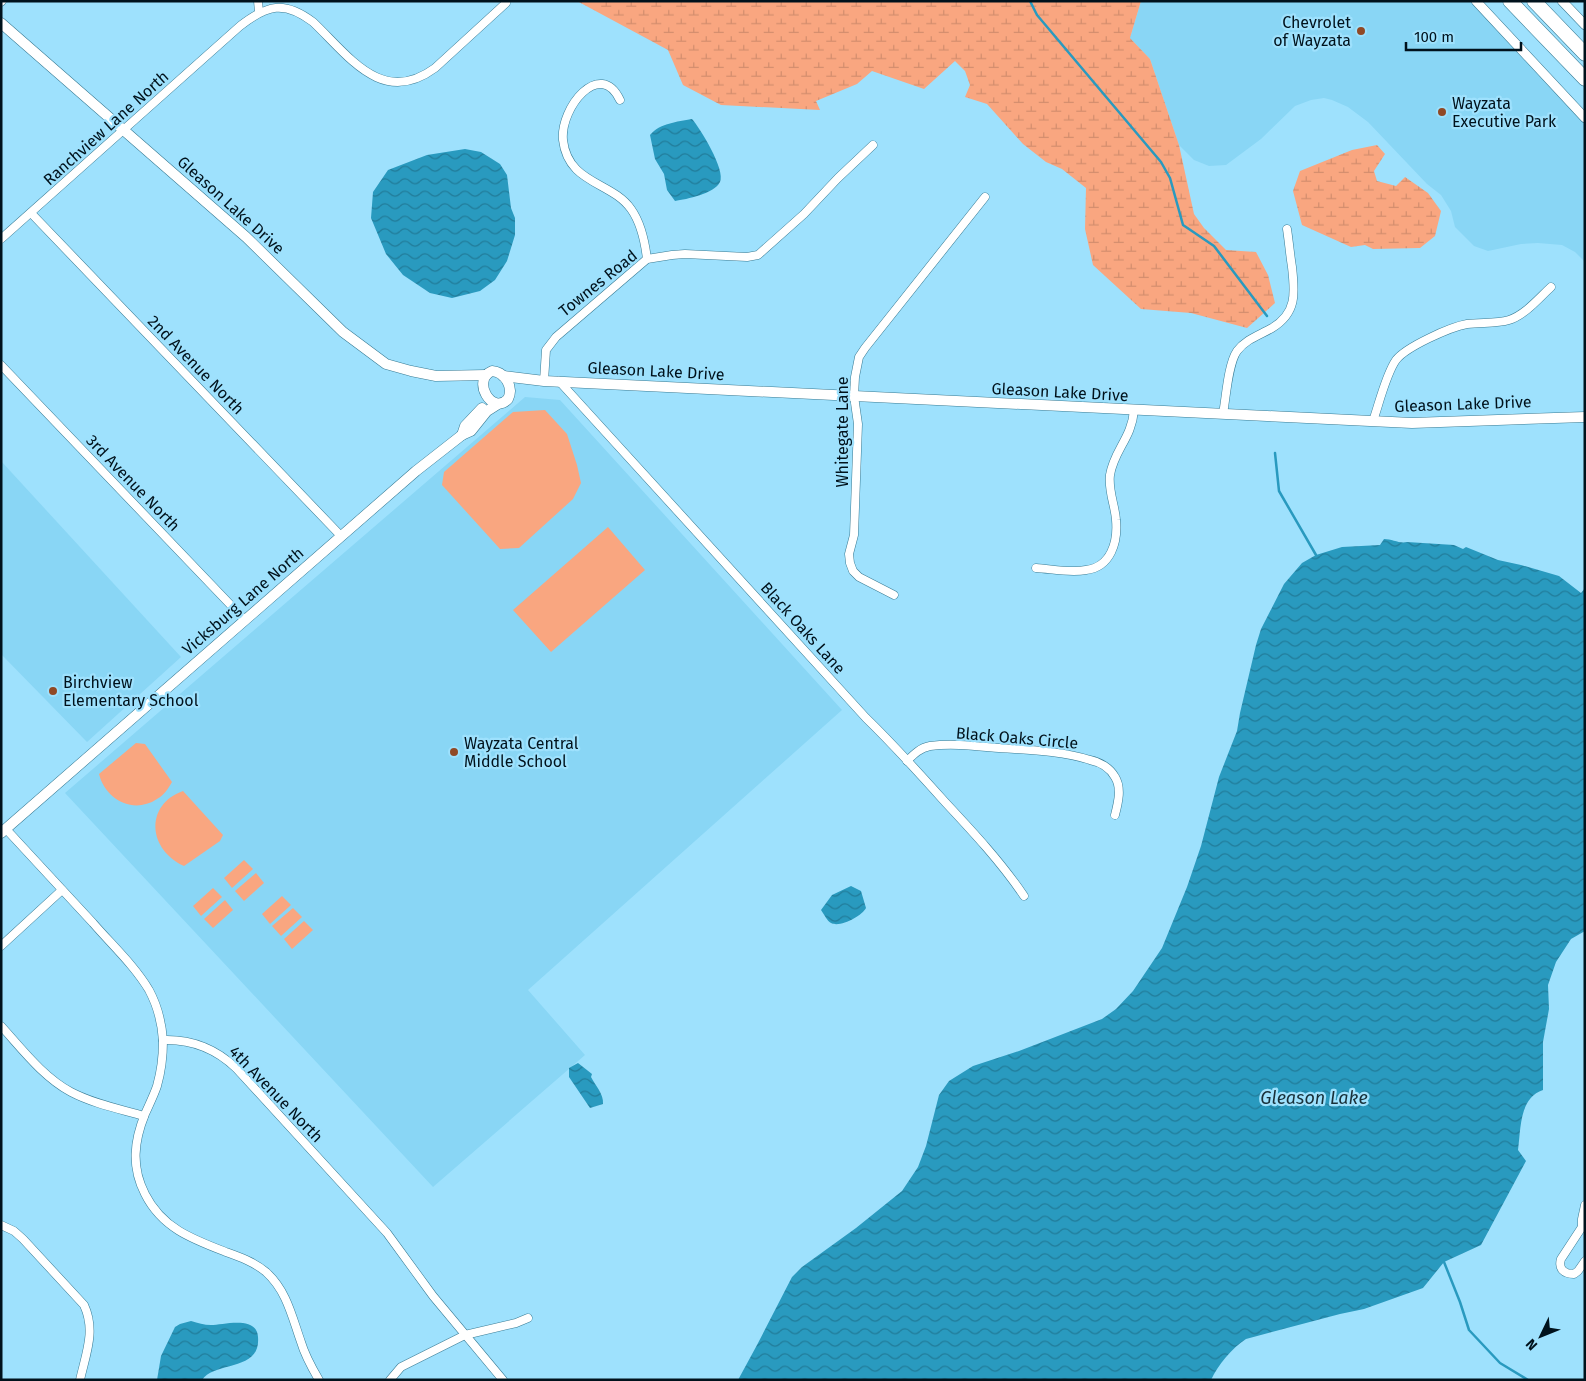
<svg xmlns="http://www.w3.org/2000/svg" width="1586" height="1381" viewBox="0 0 1586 1381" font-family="'Fira Sans',sans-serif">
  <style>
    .built { fill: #89d6f5 }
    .wetland { fill: url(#wetland-marsh) }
    .garden { fill: #f9a680 }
    .water { fill: url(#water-waves) }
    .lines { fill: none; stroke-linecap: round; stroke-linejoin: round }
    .stream { stroke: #299abf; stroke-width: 2.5 }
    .minor-casing { stroke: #387b94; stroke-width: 9 }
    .tertiary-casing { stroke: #387b94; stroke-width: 10 }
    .secondary-casing { stroke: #387b94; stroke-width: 11 }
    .motorway-casing { stroke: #387b94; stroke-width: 15 }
    .minor { stroke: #fff; stroke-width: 8 }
    .tertiary { stroke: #fff; stroke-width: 9 }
    .secondary { stroke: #fff; stroke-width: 10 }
    .motorway { stroke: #fff; stroke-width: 14 }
    .poi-dot { fill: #904925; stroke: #9ee1fd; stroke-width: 2 }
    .labels { text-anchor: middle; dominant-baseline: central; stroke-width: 4.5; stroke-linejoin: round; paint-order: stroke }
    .poi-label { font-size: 16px; fill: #00121c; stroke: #9ee1fd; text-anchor: start }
    .street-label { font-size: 16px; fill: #00121c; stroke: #9ee1fd }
    .water-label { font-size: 18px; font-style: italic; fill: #193039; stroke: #9ee1fd }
  </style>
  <defs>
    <pattern id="wetland-marsh" width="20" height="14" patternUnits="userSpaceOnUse" patternTransform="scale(1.25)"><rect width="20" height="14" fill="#f9a680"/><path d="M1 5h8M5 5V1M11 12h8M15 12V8" fill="none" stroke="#d48e6e"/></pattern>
    <pattern id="water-waves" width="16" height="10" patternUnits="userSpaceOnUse" patternTransform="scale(1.25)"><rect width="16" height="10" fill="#299abf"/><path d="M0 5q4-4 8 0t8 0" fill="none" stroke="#217c9a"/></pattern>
  </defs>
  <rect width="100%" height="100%" fill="#9ee1fd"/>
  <g class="built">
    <path d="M1141,1H1476L1585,118V262L1575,252L1562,245L1538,243L1521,244L1488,251L1474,246L1455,227L1451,211L1441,195L1427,184L1368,122L1348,107L1332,100L1324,98L1311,100L1295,106L1261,139L1226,165L1209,166L1194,160L1179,145L1150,59L1130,38Z"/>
    <path d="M525,397L560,400L842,710L528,990L585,1055L433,1187L65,793Z"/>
    <path d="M1,461L181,657L87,742L1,654Z"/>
  </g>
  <g class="wetland">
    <path d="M577,1H1141L1130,38L1150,59L1179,145L1194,214L1204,228L1226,250L1256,252L1268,275L1275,303L1247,328L1191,313L1141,309L1093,265L1085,229L1086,188L1062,169L1046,162L1023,144L987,104L965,97L970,85L965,71L955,61L924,89L872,71L857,84L816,101L820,110L721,105L683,85L668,50Z"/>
    <path d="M1377,145L1385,154L1374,171L1377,181L1396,186L1405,177L1428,193L1441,211L1435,236L1420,248L1373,249L1365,245L1351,247L1302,225L1293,191L1300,171L1352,150Z"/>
  </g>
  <g class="garden">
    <path d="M545,410L567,434L577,465L581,483L573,499L519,548L500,549L442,485L444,472L513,412Z"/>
    <path d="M608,527L645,570L551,652L513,610Z"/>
    <path d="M136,743L145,744L172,782C168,789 164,795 157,799C133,815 105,799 99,774Z"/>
    <path d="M183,791L223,835L220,841L184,866C148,850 144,805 183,791Z"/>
    <path d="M244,860L253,869L232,888L224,878Z"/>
    <path d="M256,873L264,883L244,901L235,891Z"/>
    <path d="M213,888L222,897L201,916L193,906Z"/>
    <path d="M282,896L291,905L270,924L262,914Z"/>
    <path d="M225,900L233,910L213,928L204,919Z"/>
    <path d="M293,908L302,917L281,936L272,926Z"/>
    <path d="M304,921L313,930L292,949L284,939Z"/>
  </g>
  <g class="water">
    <path d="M692,119C700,128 726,170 720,182C714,194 687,199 675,201L667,190L664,174L655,159L650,135C660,123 677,122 692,119Z"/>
    <path d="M465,149L481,152L500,164L507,175L511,208L515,218V235L507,261L495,280L480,291L452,298L430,293L403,275L386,254L371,218L373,192L388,170L427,155Z"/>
    <path d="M1384,539C1392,539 1400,544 1407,542L1454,545L1463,549L1466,547L1498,560L1521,565L1559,576L1581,593L1585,588V931L1571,939L1556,962L1548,985L1549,1009L1543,1042V1090C1519,1098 1521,1129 1518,1150L1526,1161L1481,1245L1444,1262L1423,1288L1364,1309L1340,1314L1246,1339C1232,1348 1218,1365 1211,1380H738L757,1345L792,1277L802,1267L856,1228L902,1191L918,1167L926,1146L939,1095L949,1081L973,1066L1019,1051L1102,1019L1116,1009L1133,991L1162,948L1187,887L1201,846L1219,777L1237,731L1240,713L1256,645L1261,629L1284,584L1302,563L1316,555L1342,547L1380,545Z"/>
    <path d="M851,886L861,891L866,908C862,916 840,928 831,923C827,921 824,914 821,910L832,895Z"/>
    <path d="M578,1063L592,1074L591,1077C595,1085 604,1094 603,1104L590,1108L569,1077V1068Z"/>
    <path d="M191,1321C198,1323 204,1325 211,1325C223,1325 257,1315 258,1337C261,1372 215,1361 202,1380H157L161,1356L175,1327L180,1324Z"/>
  </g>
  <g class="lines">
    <g class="stream">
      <path d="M1030,1L1037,15L1161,162L1170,178L1183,225L1214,246L1267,316"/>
      <path d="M1275,453L1279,491L1316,555"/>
      <path d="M1444,1262L1460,1302L1469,1330L1500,1363L1528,1380"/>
    </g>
    <g class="minor-casing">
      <g id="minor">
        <path d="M258,1L259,12"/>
        <path d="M1,2L2,1"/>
        <path d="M620,100C600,58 560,108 563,140C568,184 611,181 631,209C641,223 645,242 647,259"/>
        <path d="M31,213L341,536"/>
        <path d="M1,239L240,26C267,5 284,0 313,22C349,56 382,107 435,68L506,3"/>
        <path d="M1,365L245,620"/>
        <path d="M544,381L546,350L556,337L647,259L672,255L685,254L747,257L758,255L804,214L838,178L873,145"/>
        <path d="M559,381L866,718C894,745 919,773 945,802C973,832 1001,862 1024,896"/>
        <path d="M1223,414C1226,398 1228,364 1237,351C1246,339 1260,335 1272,328C1297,313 1295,293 1292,267C1290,255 1289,242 1287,229"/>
        <path d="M1373,421C1379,404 1386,374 1396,360C1406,347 1450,327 1467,324C1481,322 1496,324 1509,320C1525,315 1539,298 1551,287"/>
        <path d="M1036,568C1052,569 1070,573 1086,570C1111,567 1118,542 1116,520C1115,505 1108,491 1110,475C1114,450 1132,438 1134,410"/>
        <path d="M894,595L859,577L853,571L850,563L849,554L854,535L858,424L854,396L855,377L859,357L865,348L985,197"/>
        <path d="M907,761C914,754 920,748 930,746C952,743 976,746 999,748C1028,750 1063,751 1090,760C1100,762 1110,768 1115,777C1122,788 1118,803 1115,815"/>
        <path d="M6,829C35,860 64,892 93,923C112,945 134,965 149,990C157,1005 162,1024 163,1041C163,1055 161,1072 157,1086C154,1095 149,1105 145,1114C134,1141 131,1167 145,1194C162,1228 192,1239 226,1252C240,1257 254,1262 266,1272C287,1291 292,1317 301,1342C305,1356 312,1368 319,1380"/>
        <path d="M1,946L62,890"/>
        <path d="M1,1026C22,1049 43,1077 71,1092C94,1104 120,1109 144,1116"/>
        <path d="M163,1040C192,1039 215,1048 236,1068L387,1233L433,1296L503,1380"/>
        <path d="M1585,1205L1582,1219V1227L1561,1259C1558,1269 1564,1274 1574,1274L1578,1271L1585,1261"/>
        <path d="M1,1225L14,1231L23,1239L84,1305C96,1331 86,1353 80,1380"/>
        <path d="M390,1380L401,1367L465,1335L516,1323L528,1318"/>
      </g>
    </g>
    <g class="tertiary-casing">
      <g id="tertiary">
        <path d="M1476,1L1585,118"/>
        <path d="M1562,1L1585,25"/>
      </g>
    </g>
    <g class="secondary-casing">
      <g id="secondary">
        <path d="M1,23L246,237L343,332L386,364L411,371L436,376L486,375"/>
        <path d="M492,371C505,372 514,387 508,399C492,416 471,380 492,371Z"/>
        <path d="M503,376L544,381L1412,423L1585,417"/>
        <path d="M462,435L465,426L482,408"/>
        <path d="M1,833L416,471L462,435L471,431L487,411L498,404"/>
      </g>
    </g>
    <g class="motorway-casing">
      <g id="motorway">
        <path d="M1510,1L1585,79"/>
        <path d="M1534,1L1585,54"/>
      </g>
    </g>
    <use href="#minor" class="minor"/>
    <use href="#tertiary" class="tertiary"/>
    <use href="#secondary" class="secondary"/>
    <use href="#motorway" class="motorway"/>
  </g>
  <g class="poi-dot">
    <circle cx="1361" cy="31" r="5"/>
    <circle cx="1442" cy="112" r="5"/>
    <circle cx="53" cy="691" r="5"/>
    <circle cx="454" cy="752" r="5"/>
  </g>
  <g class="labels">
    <g class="poi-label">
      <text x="1351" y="22" text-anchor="end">Chevrolet<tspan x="1351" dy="18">of Wayzata</tspan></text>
      <text x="1452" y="103">Wayzata<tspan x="1452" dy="18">Executive Park</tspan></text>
      <text x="63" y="682">Birchview<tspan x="63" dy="18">Elementary School</tspan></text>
      <text x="464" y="743">Wayzata Central<tspan x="464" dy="18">Middle School</tspan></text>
    </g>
    <g class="street-label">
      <text transform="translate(106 128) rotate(-42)">Ranchview Lane North</text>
      <text transform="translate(231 205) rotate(42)">Gleason Lake Drive</text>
      <text transform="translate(598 283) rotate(-39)">Townes Road</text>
      <text transform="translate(196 365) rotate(46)">2nd Avenue North</text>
      <text transform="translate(656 371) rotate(3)">Gleason Lake Drive</text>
      <text transform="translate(1060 392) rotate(3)">Gleason Lake Drive</text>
      <text transform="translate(1463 404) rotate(-2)">Gleason Lake Drive</text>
      <text transform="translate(842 432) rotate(-90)">Whitegate Lane</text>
      <text transform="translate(133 483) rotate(46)">3rd Avenue North</text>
      <text transform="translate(243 601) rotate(-41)">Vicksburg Lane North</text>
      <text transform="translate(803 628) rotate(48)">Black Oaks Lane</text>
      <text transform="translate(1017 738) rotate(5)">Black Oaks Circle</text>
      <text transform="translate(276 1094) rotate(46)">4th Avenue North</text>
    </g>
    <g class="water-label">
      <text x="1314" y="1098">Gleason Lake</text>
    </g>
  </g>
  <rect width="1586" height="1381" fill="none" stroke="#00121c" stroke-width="5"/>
  <g transform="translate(1541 1336) rotate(227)" stroke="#9ee1fd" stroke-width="4" paint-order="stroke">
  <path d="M0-4L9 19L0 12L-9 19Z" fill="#00121c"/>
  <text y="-8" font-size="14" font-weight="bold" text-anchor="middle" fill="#00121c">N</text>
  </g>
  <path d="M1406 42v8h115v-8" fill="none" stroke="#00121c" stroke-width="2.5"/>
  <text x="1414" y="42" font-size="15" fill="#00121c" stroke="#9ee1fd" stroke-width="4" paint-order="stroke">100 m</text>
</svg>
